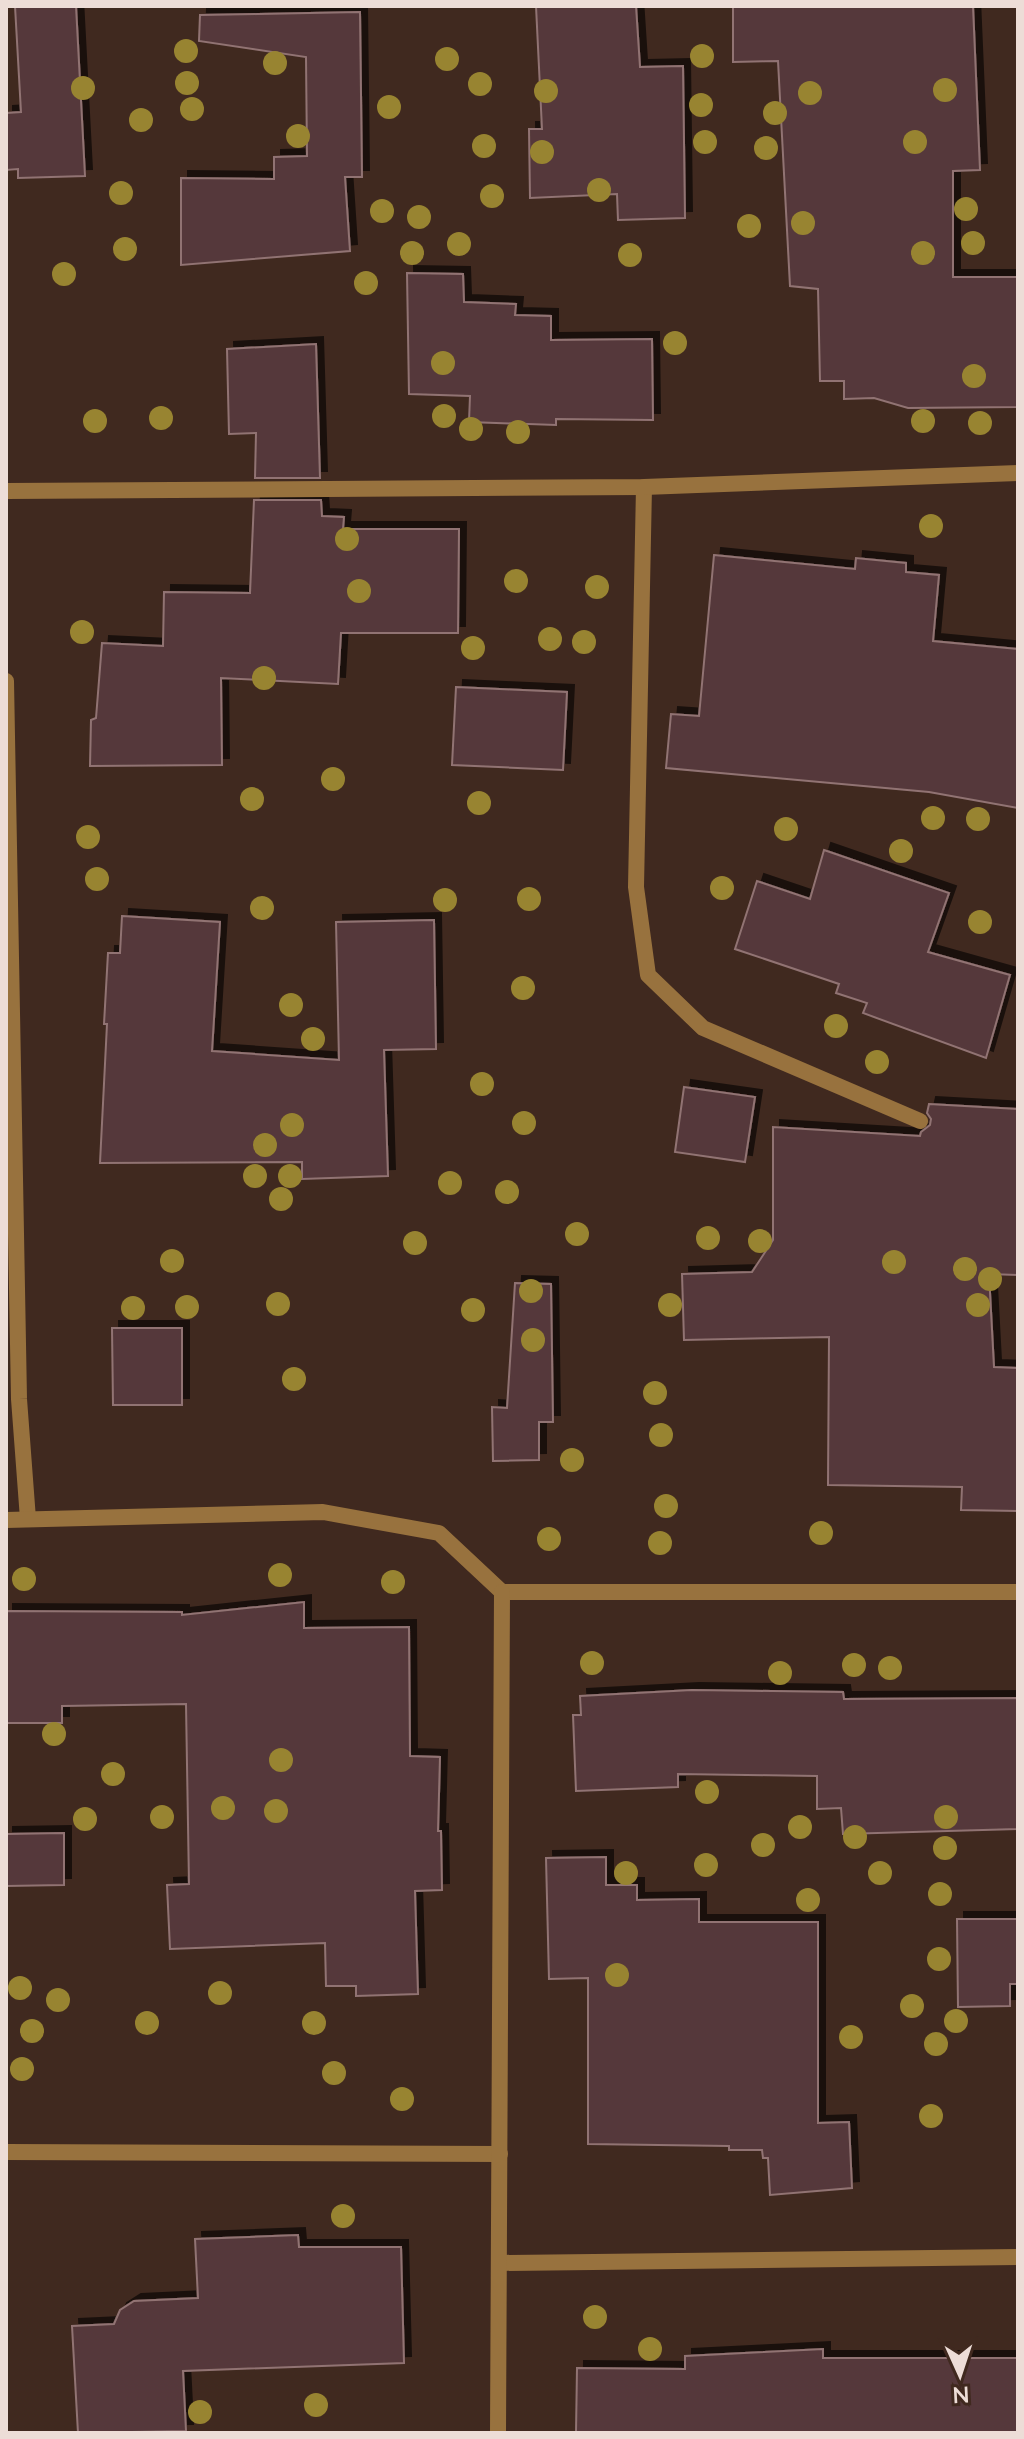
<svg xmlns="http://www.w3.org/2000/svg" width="1024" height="2439" viewBox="0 0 1024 2439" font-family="Lato,sans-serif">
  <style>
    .building { fill: #54393a; stroke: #917373; stroke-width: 2; filter: url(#shadow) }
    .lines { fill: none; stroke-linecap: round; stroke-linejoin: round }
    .minor { stroke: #98723e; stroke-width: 16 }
    .tree { fill: #988431 }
  </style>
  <defs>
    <filter id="shadow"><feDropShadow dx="7" dy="-7" stdDeviation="0" flood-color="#0009"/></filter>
  </defs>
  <rect width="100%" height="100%" fill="#40291f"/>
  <g class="building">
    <path d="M15,6H76L85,176L18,178V169L6,170V113L21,112Z"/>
    <path d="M536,6H636L640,67L683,66L685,218L618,220L617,194L530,198L529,129H542Z"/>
    <path d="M733,6H973L980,170L953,171V277H1018V407L908,408L874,398L844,399V381H820L818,289L790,286L778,61L733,62Z"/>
    <path d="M360,12L362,177H345L350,251L181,265V178L274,179V157L307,156L306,57L199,41L200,15Z"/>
    <path d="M407,273L463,274L464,302L516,304L515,315L551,316V340L652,339L653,420L556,419V425L469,422L470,396L409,394Z"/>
    <path d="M316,344L320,478H255L256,433L229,434L227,349Z"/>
    <path d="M254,500H321L322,516L344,517L343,529H459L458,633H341L338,684L221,678L222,765L90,766L91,720L96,718L102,643L163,646L164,592L250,593Z"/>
    <path d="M714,555L855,569L856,558L906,563V572L939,575L933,641L1018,649V808L929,792L666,768L671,714L699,716Z"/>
    <path d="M456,687L567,692L563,770L452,765Z"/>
    <path d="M824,850L949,893L928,952L1010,975L986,1058L863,1013L867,1003L836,993L839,984L735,949L757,881L810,899Z"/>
    <path d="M122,916L220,922L212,1051L339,1060L336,922L434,920L436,1049L384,1050L388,1176L302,1179V1162L100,1163L107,1024H104L108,953H120Z"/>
    <path d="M684,1087L755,1097L745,1162L675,1152Z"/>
    <path d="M929,1104L1018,1109V1275L989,1274L994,1367L1018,1368V1511L961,1510L962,1487L828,1485L829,1337L684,1340L682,1274L752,1272L773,1240V1127L920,1136L921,1132L930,1125L931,1119L927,1113Z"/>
    <path d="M515,1283L551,1284L553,1422H539V1460L493,1461L492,1407L507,1408Z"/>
    <path d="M112,1328H182V1405H113Z"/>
    <path d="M304,1602V1628L409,1627L410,1756L440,1757L438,1831H441L442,1890L415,1891L418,1994L356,1996V1986H326L325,1943L170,1949L167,1885L189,1884L186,1704L62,1706V1723H6V1611L182,1612V1615Z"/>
    <path d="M692,1690L843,1692L844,1699L1018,1698V1829L843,1834L841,1808L817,1809V1776L678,1774V1787L576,1791L573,1715H581L580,1696Z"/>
    <path d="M64,1833V1885L6,1886V1834Z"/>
    <path d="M606,1857V1885H637V1900L699,1899V1922H818V2123L849,2122L852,2188L770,2195L768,2158H763L762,2150H729V2146L588,2144V1978L549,1979L546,1858Z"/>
    <path d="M957,1919H1018V1984H1010V2006L958,2007Z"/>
    <path d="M298,2235L299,2247H401L404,2363L183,2371L186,2431L78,2433L72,2326L114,2324L120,2310L134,2301L198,2298L195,2239Z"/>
    <path d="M823,2349V2358H1018V2433H576L577,2368L685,2369V2356Z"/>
  </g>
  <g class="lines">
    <g class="minor">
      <path d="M644,487L636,887L648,975L703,1028L920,1121"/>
      <path d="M6,491L644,487L1018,473"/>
      <path d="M6,681L19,1399L28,1519"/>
      <path d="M6,1520L323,1512L439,1533L502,1592H1018"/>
      <path d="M6,2152L500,2154"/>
      <path d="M499,2263L1018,2257"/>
      <path d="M498,2433L502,1592"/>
    </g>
  </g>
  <g class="tree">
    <circle cx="186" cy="51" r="12"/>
    <circle cx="702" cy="56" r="12"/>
    <circle cx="447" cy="59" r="12"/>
    <circle cx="275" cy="63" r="12"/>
    <circle cx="187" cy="83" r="12"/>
    <circle cx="480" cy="84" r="12"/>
    <circle cx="83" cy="88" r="12"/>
    <circle cx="945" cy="90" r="12"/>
    <circle cx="546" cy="91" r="12"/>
    <circle cx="810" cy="93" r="12"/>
    <circle cx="701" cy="105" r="12"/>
    <circle cx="389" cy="107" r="12"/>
    <circle cx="192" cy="109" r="12"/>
    <circle cx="775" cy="113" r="12"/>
    <circle cx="141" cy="120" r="12"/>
    <circle cx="298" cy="136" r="12"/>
    <circle cx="705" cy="142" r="12"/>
    <circle cx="915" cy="142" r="12"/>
    <circle cx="484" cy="146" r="12"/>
    <circle cx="766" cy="148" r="12"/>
    <circle cx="542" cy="152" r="12"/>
    <circle cx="599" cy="190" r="12"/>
    <circle cx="121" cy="193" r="12"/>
    <circle cx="492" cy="196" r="12"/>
    <circle cx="966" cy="209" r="12"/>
    <circle cx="382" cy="211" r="12"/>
    <circle cx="419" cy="217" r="12"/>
    <circle cx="803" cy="223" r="12"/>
    <circle cx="749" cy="226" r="12"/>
    <circle cx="973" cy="243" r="12"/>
    <circle cx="459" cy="244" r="12"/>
    <circle cx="125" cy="249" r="12"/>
    <circle cx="412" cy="253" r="12"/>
    <circle cx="923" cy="253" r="12"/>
    <circle cx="630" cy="255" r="12"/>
    <circle cx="64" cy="274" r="12"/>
    <circle cx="366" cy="283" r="12"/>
    <circle cx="675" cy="343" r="12"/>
    <circle cx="443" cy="363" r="12"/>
    <circle cx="974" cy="376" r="12"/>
    <circle cx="444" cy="416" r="12"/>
    <circle cx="161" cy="418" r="12"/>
    <circle cx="95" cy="421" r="12"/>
    <circle cx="923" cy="421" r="12"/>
    <circle cx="980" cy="423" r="12"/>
    <circle cx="471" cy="429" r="12"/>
    <circle cx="518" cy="432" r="12"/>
    <circle cx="931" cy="526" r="12"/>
    <circle cx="347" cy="539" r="12"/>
    <circle cx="516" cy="581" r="12"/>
    <circle cx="597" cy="587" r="12"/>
    <circle cx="359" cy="591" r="12"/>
    <circle cx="82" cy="632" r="12"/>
    <circle cx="550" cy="639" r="12"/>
    <circle cx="584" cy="642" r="12"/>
    <circle cx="473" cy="648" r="12"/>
    <circle cx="264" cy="678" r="12"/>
    <circle cx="333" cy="779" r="12"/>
    <circle cx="252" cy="799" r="12"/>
    <circle cx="479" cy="803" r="12"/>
    <circle cx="933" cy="818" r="12"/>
    <circle cx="978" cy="819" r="12"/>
    <circle cx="786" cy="829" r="12"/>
    <circle cx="88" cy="837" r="12"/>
    <circle cx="901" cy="851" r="12"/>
    <circle cx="97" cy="879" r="12"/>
    <circle cx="722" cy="888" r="12"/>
    <circle cx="529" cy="899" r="12"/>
    <circle cx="445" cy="900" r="12"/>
    <circle cx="262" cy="908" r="12"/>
    <circle cx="980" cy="922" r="12"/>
    <circle cx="523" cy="988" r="12"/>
    <circle cx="291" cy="1005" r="12"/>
    <circle cx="836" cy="1026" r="12"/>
    <circle cx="313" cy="1039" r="12"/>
    <circle cx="877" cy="1062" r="12"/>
    <circle cx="482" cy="1084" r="12"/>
    <circle cx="524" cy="1123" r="12"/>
    <circle cx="292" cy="1125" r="12"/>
    <circle cx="265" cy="1145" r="12"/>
    <circle cx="255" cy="1176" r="12"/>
    <circle cx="290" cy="1176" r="12"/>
    <circle cx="450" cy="1183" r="12"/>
    <circle cx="507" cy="1192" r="12"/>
    <circle cx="281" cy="1199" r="12"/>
    <circle cx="577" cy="1234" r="12"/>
    <circle cx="708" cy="1238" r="12"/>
    <circle cx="760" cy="1241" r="12"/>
    <circle cx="415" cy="1243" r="12"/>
    <circle cx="172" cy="1261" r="12"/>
    <circle cx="894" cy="1262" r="12"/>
    <circle cx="965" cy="1269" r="12"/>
    <circle cx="990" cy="1279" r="12"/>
    <circle cx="531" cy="1291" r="12"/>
    <circle cx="278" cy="1304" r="12"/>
    <circle cx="670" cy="1305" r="12"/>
    <circle cx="978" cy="1305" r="12"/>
    <circle cx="187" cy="1307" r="12"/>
    <circle cx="133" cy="1308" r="12"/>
    <circle cx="473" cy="1310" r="12"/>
    <circle cx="533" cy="1340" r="12"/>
    <circle cx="294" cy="1379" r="12"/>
    <circle cx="655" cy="1393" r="12"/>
    <circle cx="661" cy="1435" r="12"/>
    <circle cx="572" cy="1460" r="12"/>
    <circle cx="666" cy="1506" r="12"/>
    <circle cx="821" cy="1533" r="12"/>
    <circle cx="549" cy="1539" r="12"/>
    <circle cx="660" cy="1543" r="12"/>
    <circle cx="280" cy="1575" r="12"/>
    <circle cx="24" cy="1579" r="12"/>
    <circle cx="393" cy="1582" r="12"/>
    <circle cx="592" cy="1663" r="12"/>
    <circle cx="854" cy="1665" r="12"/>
    <circle cx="890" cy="1668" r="12"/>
    <circle cx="780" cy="1673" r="12"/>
    <circle cx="54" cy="1734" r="12"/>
    <circle cx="281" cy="1760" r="12"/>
    <circle cx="113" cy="1774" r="12"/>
    <circle cx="707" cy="1792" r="12"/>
    <circle cx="223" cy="1808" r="12"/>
    <circle cx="276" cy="1811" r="12"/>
    <circle cx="162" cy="1817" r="12"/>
    <circle cx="946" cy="1817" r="12"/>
    <circle cx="85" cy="1819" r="12"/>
    <circle cx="800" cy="1827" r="12"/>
    <circle cx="855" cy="1837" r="12"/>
    <circle cx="763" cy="1845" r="12"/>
    <circle cx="945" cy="1848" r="12"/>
    <circle cx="706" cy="1865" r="12"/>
    <circle cx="626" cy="1873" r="12"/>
    <circle cx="880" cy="1873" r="12"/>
    <circle cx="940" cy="1894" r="12"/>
    <circle cx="808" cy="1900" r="12"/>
    <circle cx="939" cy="1959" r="12"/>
    <circle cx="617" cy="1975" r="12"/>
    <circle cx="20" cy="1988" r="12"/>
    <circle cx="220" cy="1993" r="12"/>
    <circle cx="58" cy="2000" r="12"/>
    <circle cx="912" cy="2006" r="12"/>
    <circle cx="956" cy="2021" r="12"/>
    <circle cx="147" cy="2023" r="12"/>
    <circle cx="314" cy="2023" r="12"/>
    <circle cx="32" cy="2031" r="12"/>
    <circle cx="851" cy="2037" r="12"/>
    <circle cx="936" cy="2044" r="12"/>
    <circle cx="22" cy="2069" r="12"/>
    <circle cx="334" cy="2073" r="12"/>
    <circle cx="402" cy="2099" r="12"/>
    <circle cx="931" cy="2116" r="12"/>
    <circle cx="343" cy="2216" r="12"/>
    <circle cx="595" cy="2317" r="12"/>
    <circle cx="650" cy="2349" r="12"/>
    <circle cx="316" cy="2405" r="12"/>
    <circle cx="200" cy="2412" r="12"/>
  </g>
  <rect width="1024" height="2439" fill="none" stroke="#edddd7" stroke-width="16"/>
  <g transform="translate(960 2375) rotate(177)" stroke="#40291f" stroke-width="6" paint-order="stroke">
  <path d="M0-6L14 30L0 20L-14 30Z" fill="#edddd7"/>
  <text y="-12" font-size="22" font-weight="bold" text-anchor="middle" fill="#edddd7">N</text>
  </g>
</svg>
